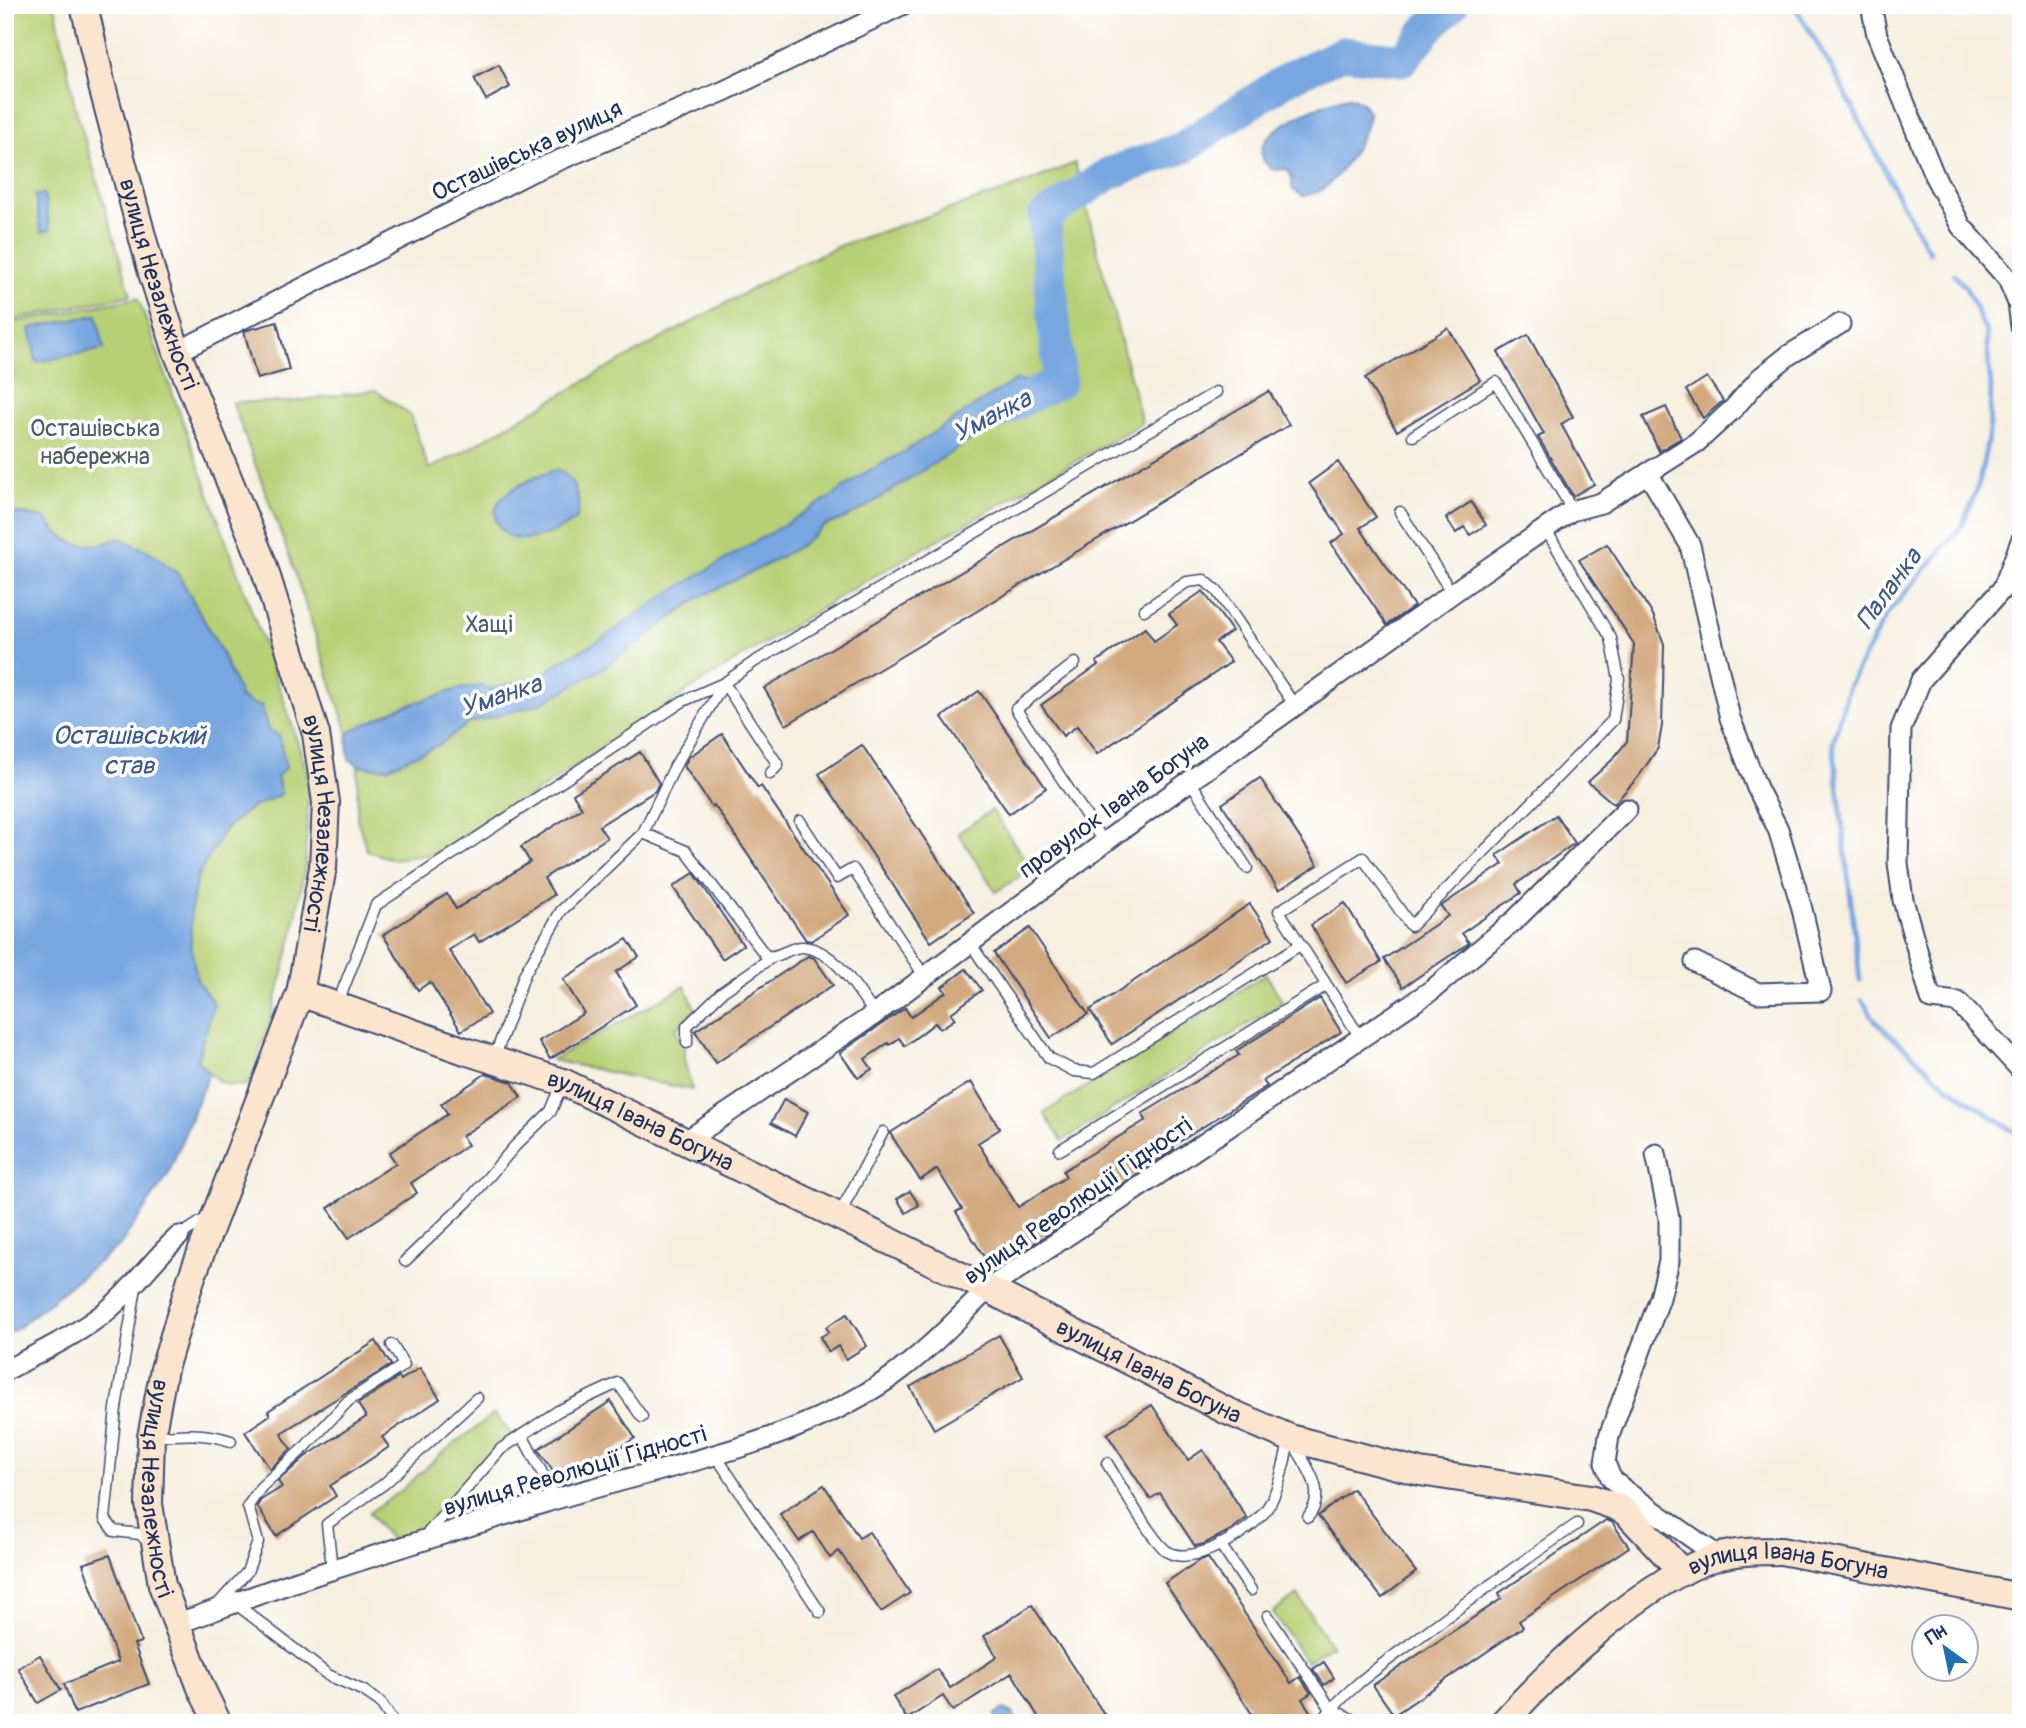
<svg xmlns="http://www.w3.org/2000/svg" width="2026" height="1728" viewBox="0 0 2026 1728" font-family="Pangolin,sans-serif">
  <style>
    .green { fill: #b7d075; stroke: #69806a; stroke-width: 2 }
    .water { fill: #77a6e0; stroke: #496a9f; stroke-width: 2 }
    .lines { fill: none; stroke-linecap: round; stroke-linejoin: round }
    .stream { stroke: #77a6e0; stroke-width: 5 }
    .river { stroke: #77a6e0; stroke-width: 33 }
    .building { fill: #d2a97f }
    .service-casing { stroke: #3c4c72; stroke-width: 13 }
    .minor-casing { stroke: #3c4c72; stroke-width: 23 }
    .secondary-casing { stroke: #3c4c72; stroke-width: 30 }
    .service { stroke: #fff; stroke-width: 10 }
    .minor { stroke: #fff; stroke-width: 19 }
    .secondary { stroke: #fce5cf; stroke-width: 26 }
    .labels { text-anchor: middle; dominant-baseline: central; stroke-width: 7; stroke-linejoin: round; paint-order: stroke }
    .street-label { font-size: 24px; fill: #1b2f5e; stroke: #fff }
    .park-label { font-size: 24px; fill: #4a5f65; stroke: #fff }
    .water-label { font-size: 26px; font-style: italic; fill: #3b598c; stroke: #fff }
  </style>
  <rect width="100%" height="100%" fill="#fff"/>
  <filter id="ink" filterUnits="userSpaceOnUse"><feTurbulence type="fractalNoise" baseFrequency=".0143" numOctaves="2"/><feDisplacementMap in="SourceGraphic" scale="14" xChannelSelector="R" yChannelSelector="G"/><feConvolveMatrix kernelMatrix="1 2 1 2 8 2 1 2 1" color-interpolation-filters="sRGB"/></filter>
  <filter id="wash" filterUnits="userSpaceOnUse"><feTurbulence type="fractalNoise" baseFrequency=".00686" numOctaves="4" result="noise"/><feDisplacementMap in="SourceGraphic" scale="28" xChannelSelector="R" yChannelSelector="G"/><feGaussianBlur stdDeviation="1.57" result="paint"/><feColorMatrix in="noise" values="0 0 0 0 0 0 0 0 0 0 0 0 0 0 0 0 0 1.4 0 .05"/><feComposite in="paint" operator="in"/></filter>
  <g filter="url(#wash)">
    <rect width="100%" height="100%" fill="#f7f0e1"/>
    <g class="green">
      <path d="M5,5H55L75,106L131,295L7,321Z"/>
      <path d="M1075,163L1142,423L852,589L692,688L446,853L392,859L367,851L357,818L358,764L290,558L232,402H290L375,390L410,415L429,469L457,455L597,374L779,274L841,245L1010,189Z"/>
      <path d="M138,298L285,703L309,778L305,865L293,934L273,1010L250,1084C222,1090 214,1079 197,1060L214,1004L197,981L191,946V908L197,877L225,829L251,808L281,794L261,705H254L241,698L220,649L178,574L152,553L120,538L96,546L76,544L27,514L5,512V379L13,378L6,324Z"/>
      <path d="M992,810L1031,869L996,892L958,833Z"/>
      <path d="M1266,974L1283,1002L1062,1141L1044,1113Z"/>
      <path d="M685,986L696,1010L675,1030L684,1045V1060L692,1090L552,1060Z"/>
      <path d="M494,1414L513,1435L497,1447L427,1528L391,1540L369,1513L403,1489L441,1454Z"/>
      <path d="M1298,1595L1331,1646L1306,1662L1273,1612Z"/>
    </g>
    <g class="water">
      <path d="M1350,97L1362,103L1369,113C1368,133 1340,177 1323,189C1317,193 1310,195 1303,196L1292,189V178L1287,169L1274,170C1226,140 1327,100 1350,97Z"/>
      <path d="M44,194L50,230L41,232L35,195Z"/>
      <path d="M97,315L104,349L36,362L30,328Z"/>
      <path d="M1015,380L1028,382L1038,397L866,507L848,517L824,526L800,546L766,565L700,597L599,671L540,704L469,723L439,745L387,768L361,767L349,759L347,736L351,731L399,708L459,689L481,686L491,689L539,677L559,662L600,640L672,591L834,495L866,472L902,453Z"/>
      <path d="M555,470C573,473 584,503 576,519C561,532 528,544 509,537C468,502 527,480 555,470Z"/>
      <path d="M5,512L46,518C65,550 89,549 120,538L152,553L178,574L220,649L241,698L254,705H261L268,730L279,735L286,768L277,776L281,794L251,808L225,829L197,877L191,908V946L197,980L214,1004L197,1060L209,1073L168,1175L120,1245L15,1330L5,1335Z"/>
      <path d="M1004,1709L1013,1713L1017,1723H993L995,1714Z"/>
    </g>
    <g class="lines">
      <g class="stream">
        <path d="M1794,5L1837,77L1898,196L1930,253"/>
        <path d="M1860,980L1833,743L1849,685L1887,614L1962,526L1979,483L1989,433L1991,388L1986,332L1966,288L1954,275"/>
        <path d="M1862,1000L1877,1023L1947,1086L2021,1136"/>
      </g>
      <path class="river" d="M997,413L1060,381L1044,217L1110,173L1182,148L1290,77L1343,53L1402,60L1431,25L1452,5"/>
    </g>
    <g id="blocks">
      <g class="building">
        <path d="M499,65L510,87L486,100L474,78Z"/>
        <path d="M277,322L289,370L257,379L244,331Z"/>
        <path d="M1448,328L1480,380L1397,431L1365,378Z"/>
        <path d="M1528,335L1573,417L1561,424L1594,484L1573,496L1538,437L1544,434L1498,352Z"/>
        <path d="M1707,377L1723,401L1703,418L1686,390Z"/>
        <path d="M1269,391L1289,425L786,725L764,688Z"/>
        <path d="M1666,407L1681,438L1659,451L1643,417Z"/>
        <path d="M1338,462L1376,517L1360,528L1414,606L1387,625L1331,543L1344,534L1309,483Z"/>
        <path d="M1471,502L1486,525L1470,535L1464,527L1456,533L1446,518Z"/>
        <path d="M1607,544L1653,615L1664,644L1662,726L1658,748L1639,776L1614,804L1588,782L1612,760L1627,741L1634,644L1579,560Z"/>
        <path d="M1203,591L1232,631L1216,642L1231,662L1097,754L1077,726L1063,736L1041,705L1098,665L1096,662L1145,628L1154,641L1177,625L1169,614Z"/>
        <path d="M979,691L1046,788L1009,814L942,717Z"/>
        <path d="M722,734L758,788L761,786L849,915L811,941L806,940L714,805L712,807L684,766L689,757Z"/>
        <path d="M862,745L974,913L931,942L819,774Z"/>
        <path d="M640,752L659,783L655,791L599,826L607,838L544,878L554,895L479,942L474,934L449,950L489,1014L461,1031L430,982L418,990L383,935L447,894L456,909L530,862L521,847L582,808L573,794Z"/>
        <path d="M1260,778L1318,865L1279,890L1222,804Z"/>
        <path d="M1556,815L1575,843L1516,884L1521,893L1462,933L1469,943L1403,987L1384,959L1448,916L1441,906L1503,864L1497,855Z"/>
        <path d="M694,873L743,945L722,959L673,887Z"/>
        <path d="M1345,903L1381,962L1346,983L1311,925Z"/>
        <path d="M1250,904L1273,938L1112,1044L1090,1010Z"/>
        <path d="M1030,928L1088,1014L1051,1038L994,953Z"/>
        <path d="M627,939L639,957L616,972L636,1005L550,1059L539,1041L584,1013L563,979Z"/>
        <path d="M808,956L814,958L833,985L716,1063L695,1031Z"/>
        <path d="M966,969L982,990L951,1013L955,1019L940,1029L935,1023L905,1046L899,1038L890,1045L888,1043L865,1059L872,1069L858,1078L840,1053L905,1008L911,1017L946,992L942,987Z"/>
        <path d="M1320,998L1341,1032L1263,1081L1267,1086L1173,1146L1174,1149L993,1271L956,1212L962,1209L937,1169L920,1180L890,1133L971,1082L1000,1129L978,1143L1018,1207L1066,1177L1063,1171L1146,1120L1142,1114L1239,1055L1236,1051Z"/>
        <path d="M485,1074L512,1082L521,1097L462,1136L468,1145L411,1183L417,1193L349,1238L328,1208L396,1163L389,1153L448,1114L441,1104Z"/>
        <path d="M784,1099L808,1112L795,1136L771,1123Z"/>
        <path d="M910,1191L919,1205L906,1213L897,1199Z"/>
        <path d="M847,1314L867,1346L846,1359L838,1346L829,1352L820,1337L829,1332L826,1327Z"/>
        <path d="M999,1335L1023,1377L934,1429L910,1387Z"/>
        <path d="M376,1341L391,1365L281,1433L291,1449L270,1469L245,1432L270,1415L268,1411Z"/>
        <path d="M420,1368L440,1399L382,1437L389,1447L330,1486L336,1496L276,1536L257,1506L261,1500L282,1487L278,1481L305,1457L366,1417L358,1404L399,1377L401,1380Z"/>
        <path d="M611,1401L635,1438L562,1485L538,1449Z"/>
        <path d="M1152,1405L1188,1460L1203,1450L1247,1518L1231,1530L1204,1544L1195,1546L1160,1493L1150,1499L1107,1434Z"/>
        <path d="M824,1485L859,1538L869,1532L910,1593L881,1612L839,1551L830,1558L813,1532L799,1541L780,1514Z"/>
        <path d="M1353,1489L1416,1572L1382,1598L1318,1516Z"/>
        <path d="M1606,1520L1612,1522L1629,1547L1519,1621L1523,1627L1394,1715L1373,1685L1501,1599L1499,1593Z"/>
        <path d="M110,1555L141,1642L134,1644L149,1684L75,1713L64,1684L118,1662L83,1564Z"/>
        <path d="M1208,1558L1291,1683L1300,1677L1311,1693L1302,1699L1315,1719L1314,1723H1258L1165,1583L1200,1560Z"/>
        <path d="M1032,1605L1110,1723H1042L1012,1673L953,1711L943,1696L907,1719L893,1697L937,1669L950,1688L997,1657L984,1636Z"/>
        <path d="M40,1655L61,1690L38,1703L18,1668Z"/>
        <path d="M1324,1662L1334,1678L1324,1685L1313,1669Z"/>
      </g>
    </g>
  </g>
  <g filter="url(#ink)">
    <use href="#blocks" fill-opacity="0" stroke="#3c4c72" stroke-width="2"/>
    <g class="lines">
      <g class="service-casing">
        <g id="service">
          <path d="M1413,436L1496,382L1566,499L1571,511"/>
          <path d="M1400,512L1452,593"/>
          <path d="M1144,610L1187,582L1204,580L1217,591L1295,706"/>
          <path d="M1075,663L1016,709L1104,843"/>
          <path d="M1190,781L1247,868"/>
          <path d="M800,821L837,878L853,869L925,977"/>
          <path d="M643,833L675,766L724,683L754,662L1216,392"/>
          <path d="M970,943L1049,1058L1074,1071L1094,1073L1300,945"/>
          <path d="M337,1005L376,905L683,701L724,683L778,765L770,774"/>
          <path d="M1360,1037L1279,911L1363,858L1411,926L1613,720L1619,679L1611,638L1546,530"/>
          <path d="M687,1043V1026L722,992L772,957"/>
          <path d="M494,1059L525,973L561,911L643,833L686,851L766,956C779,959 790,946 803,947C837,950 856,990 875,1014"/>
          <path d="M1060,1150L1326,985"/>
          <path d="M839,1215L883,1132"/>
          <path d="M179,1236L207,1218"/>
          <path d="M405,1261L467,1202L515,1146L551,1111L563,1082"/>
          <path d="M136,1287L116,1408L105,1519L114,1531L140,1534L150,1544"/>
          <path d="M522,1435L556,1499"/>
          <path d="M152,1437C179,1434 205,1432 231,1441"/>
          <path d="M1294,1444C1307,1468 1328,1491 1308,1517"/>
          <path d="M716,1456L820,1612"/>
          <path d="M1107,1463C1117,1480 1154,1544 1168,1552C1194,1567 1251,1531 1266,1510C1280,1489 1284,1462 1290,1438"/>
          <path d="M425,1536L501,1449L558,1411L618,1383L642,1417"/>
          <path d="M1220,1544L1251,1590"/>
          <path d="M332,1569L327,1524L384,1484L477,1398"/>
          <path d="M236,1604L328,1675L364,1691L380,1702L394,1723"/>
          <path d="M217,1605L247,1572L258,1542L248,1506L261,1487L306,1446L348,1401L404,1365L392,1345"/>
          <path d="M1268,1616L1331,1709L1360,1723"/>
          <path d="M1321,1723C1343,1691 1379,1667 1410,1644C1465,1603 1520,1563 1577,1524"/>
        </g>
      </g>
      <g class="minor-casing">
        <g id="minor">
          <path d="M1871,5L1877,35L1934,175L1961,226L2008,279L2018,303L2021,326"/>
          <path d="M177,352L531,172L724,91L902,5"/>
          <path d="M1648,473L1690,545L1730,718L1757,788L1778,829L1801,905L1821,991L1758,993L1695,962"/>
          <path d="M2021,541L2003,588L1921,680L1901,729L1898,863L1903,900L1931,999L1958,1002L2021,1070"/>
          <path d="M686,1141L875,1014L1117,833L1471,580L1571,511L1601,503L1697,442L1734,408L1760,378L1789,355L1840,324"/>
          <path d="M1656,1154L1669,1218V1261L1660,1298L1609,1436L1605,1463L1611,1478L1625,1491L1718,1556"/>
          <path d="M5,1371C40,1352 77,1335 108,1310C134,1288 153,1259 179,1236"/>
          <path d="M176,1624C227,1606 279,1586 331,1570C401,1547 472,1525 543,1503C660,1466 786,1449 890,1378C927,1352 956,1320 988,1289L1432,990L1516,919L1627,809"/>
        </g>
      </g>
      <g class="secondary-casing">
        <g id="secondary">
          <path id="s1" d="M84,5L102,86L152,273L177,352L262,561L316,734L326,802L323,867L300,993L191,1279L164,1369L151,1437L149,1504L162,1585L201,1688L218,1723"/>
          <path id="s2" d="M300,993L468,1052L563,1082L988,1289L1227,1411L1290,1438L1420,1472L1591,1498L1617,1507L1627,1513L1682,1572"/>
          <path id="s3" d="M1503,1723C1552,1668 1647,1578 1717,1557C1737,1551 1760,1551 1781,1551L2021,1597"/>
        </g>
      </g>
      <use href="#service" class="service"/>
      <use href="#minor" class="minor"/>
      <use href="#secondary" class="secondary"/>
    </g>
  </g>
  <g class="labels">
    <g class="street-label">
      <text transform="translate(527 151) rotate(-25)">Осташівська вулиця</text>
      <text stroke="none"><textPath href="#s1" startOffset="289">вулиця Незалежності</textPath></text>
      <text transform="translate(1114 806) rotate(-36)">провулок Івана Богуна</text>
      <text stroke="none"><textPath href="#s1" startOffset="856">вулиця Незалежності</textPath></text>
      <text stroke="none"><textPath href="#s2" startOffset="364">вулиця Івана Богуна</textPath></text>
      <text transform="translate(1078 1201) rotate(-35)">вулиця Революції Гідності</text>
      <text stroke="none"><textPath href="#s2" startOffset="931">вулиця Івана Богуна</textPath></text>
      <text transform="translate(575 1471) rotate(-16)">вулиця Революції Гідності</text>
      <text stroke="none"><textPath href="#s1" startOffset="1549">вулиця Незалежності</textPath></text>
      <text stroke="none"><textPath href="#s3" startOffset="345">вулиця Івана Богуна</textPath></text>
    </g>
    <g class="park-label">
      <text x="95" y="428">Осташівська<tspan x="95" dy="28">набережна</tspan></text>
      <text x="489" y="624">Хащі</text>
    </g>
    <g class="water-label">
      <text transform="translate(992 416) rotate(-27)">Уманка</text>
      <text transform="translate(1889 589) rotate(-54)">Паланка</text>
      <text transform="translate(501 696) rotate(-18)">Уманка</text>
      <text x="129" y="736">Осташівський<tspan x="129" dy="30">став</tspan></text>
    </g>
  </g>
  <rect width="2026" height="1728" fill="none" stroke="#fff" stroke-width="28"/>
  <g transform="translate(1945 1648) rotate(327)"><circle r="33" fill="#ffffff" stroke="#a4acbf" stroke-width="2"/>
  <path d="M0-5L12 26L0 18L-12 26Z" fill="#1f6fb2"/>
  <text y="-10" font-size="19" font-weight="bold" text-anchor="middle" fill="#1b2f5e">Пн</text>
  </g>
</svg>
